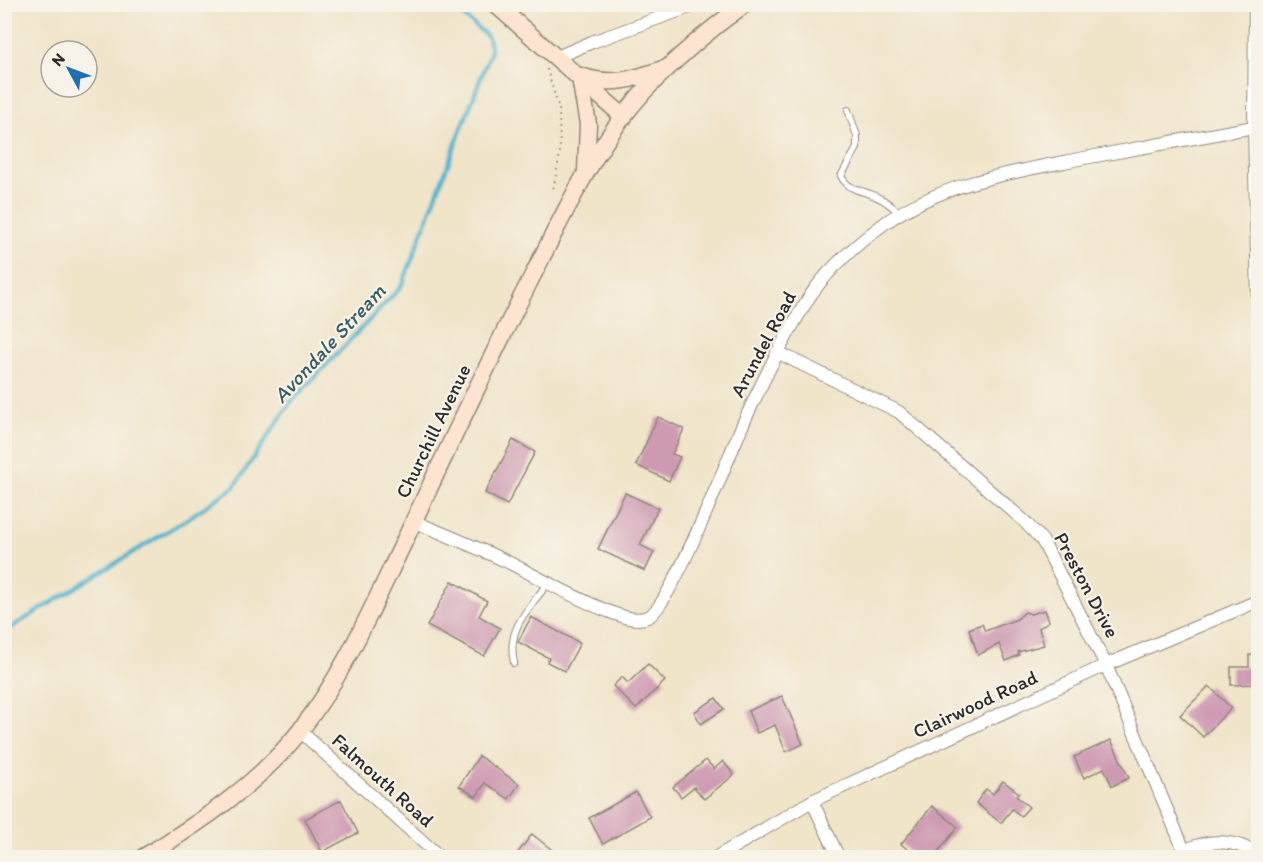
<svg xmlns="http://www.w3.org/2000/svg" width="1263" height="862" viewBox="0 0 1263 862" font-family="Itim,sans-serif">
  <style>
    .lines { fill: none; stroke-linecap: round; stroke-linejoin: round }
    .stream { stroke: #4eb3cc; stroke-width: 4 }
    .building { fill: #ce9ab2 }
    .lane-casing { stroke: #8e887a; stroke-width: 8 }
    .street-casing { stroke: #8e887a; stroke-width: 14 }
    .secondary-casing { stroke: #8e887a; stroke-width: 19 }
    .path { stroke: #8e887a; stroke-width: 2; stroke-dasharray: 1.5 4.5; stroke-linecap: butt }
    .lane { stroke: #fff; stroke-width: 6 }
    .street { stroke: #fff; stroke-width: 12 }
    .secondary { stroke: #fde4d1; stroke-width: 16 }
    .labels { text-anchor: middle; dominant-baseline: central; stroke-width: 4.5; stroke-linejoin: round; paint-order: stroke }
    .street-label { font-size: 20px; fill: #2b2b2b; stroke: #f7f3e8 }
    .water-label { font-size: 21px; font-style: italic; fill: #375b63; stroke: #f7f3e8 }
  </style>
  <rect width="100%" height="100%" fill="#f7f3e8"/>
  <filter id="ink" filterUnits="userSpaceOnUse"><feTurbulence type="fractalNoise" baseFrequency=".0167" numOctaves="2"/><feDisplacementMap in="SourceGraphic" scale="12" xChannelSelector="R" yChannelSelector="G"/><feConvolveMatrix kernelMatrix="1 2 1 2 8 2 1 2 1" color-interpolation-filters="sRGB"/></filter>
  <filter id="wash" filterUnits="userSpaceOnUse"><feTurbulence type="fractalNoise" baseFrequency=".008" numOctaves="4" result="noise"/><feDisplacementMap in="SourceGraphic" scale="24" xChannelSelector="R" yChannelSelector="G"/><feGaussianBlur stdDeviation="1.35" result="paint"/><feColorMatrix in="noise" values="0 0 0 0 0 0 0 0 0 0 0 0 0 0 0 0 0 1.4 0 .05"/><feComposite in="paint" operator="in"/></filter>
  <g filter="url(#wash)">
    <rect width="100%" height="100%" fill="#f0e4c9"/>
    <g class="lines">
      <path class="stream" d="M4,632L187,519L234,487L291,402L399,289L403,283L491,51L488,37L450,4"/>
    </g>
    <g id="blocks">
      <g class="building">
        <path d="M658,417L684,429L672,454L680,457L669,481L636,465Z"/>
        <path d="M513,440L535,452L507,505L485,493Z"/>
        <path d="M625,493L658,508L640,545L654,552L645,571L598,549Z"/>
        <path d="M452,581L487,601L479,616L500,628L484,656L427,626Z"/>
        <path d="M1045,610L1049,621L1039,628L1044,645L1018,652L1019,655L1006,661L999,644L978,655L969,629L982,624L985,631L1017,619L1025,612L1031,614Z"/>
        <path d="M531,617L580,643L565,671L547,662L549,658L518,642Z"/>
        <path d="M1249,655H1258V684L1231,685V667H1249Z"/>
        <path d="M648,664L665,681L636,709L613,686L622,677L628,683Z"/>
        <path d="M1209,686L1231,708L1203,737L1180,715Z"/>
        <path d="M782,696L803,744L786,752L775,725L757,733L748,711Z"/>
        <path d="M716,698L724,709L701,724L694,712Z"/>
        <path d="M1111,740L1129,778L1112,786L1104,768L1084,778L1074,757Z"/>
        <path d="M479,756L519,784L509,799L485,783L476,797L459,786Z"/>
        <path d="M706,760L714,769L723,761L734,775L704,799L694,787L681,797L673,787Z"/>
        <path d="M1003,781L1019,793L1016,796L1029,807L1021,816L1012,809L1001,823L976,803L986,789L993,794Z"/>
        <path d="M636,792L650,817L603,844L589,818Z"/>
        <path d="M341,800L358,833L322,852L305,819Z"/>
        <path d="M932,806L958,827L933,858H908L912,853L901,844Z"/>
        <path d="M532,834L562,858H514Z"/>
      </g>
    </g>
  </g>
  <g filter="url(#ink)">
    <use href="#blocks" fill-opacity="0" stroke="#8e887a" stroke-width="1.5"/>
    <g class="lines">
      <g class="lane-casing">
        <g id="lane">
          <path d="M848,110L857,136V148L841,176C849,192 865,190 879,198C887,201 893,208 900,213"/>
          <path d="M514,663C506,628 528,610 548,583"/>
        </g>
      </g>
      <g class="street-casing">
        <g id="street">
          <path d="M1255,4L1254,127L1258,299"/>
          <path d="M557,57L592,42L698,4"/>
          <path d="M777,352L899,412L1022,519L1042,540L1106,665L1184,850"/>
          <path d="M413,521C446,535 478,548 510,563C543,580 576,599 610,612C620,616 636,622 648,617C671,607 729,455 743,424C763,380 784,337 810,296C829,268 858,243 885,223C942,183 1013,172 1079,159C1137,148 1196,138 1254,127"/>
          <path d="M300,731L441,858"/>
          <path d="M812,801L839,858"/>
          <path d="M715,858L812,801L1106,665L1258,601"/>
          <path d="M1173,858C1199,839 1232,836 1258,855"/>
        </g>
      </g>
      <g class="secondary-casing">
        <g id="secondary">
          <path d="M495,4L624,117"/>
          <path d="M581,76C610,87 635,79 663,69"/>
          <path d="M580,78L588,124L586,171"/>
          <path d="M142,858C200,823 258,784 300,731C343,676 373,606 403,544C446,452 489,360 536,269C568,205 600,137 651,84C680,55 711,28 745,4"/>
        </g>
      </g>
      <path class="path" d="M547,69L559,109L560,154L553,190"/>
      <use href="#lane" class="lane"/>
      <use href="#street" class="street"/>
      <use href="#secondary" class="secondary"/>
    </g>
  </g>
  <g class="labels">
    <g class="street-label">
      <text transform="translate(763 344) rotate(-62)">Arundel Road</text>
      <text transform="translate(433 431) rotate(-64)">Churchill Avenue</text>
      <text transform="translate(1087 585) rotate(62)">Preston Drive</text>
      <text transform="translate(975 704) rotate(-25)">Clairwood Road</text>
      <text transform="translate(383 780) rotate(42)">Falmouth Road</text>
    </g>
    <g class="water-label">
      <text transform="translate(329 343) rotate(-47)">Avondale Stream</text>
    </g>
  </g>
  <rect width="1263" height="862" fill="none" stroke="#f7f3e8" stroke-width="24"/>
  <g transform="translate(69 69) rotate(311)"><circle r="28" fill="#f7f3e8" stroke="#a5a39c" stroke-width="1.5"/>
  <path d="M0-4.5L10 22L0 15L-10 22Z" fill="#1f6fb2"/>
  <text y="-9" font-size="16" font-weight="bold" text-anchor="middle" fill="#2b2b2b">N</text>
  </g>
</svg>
